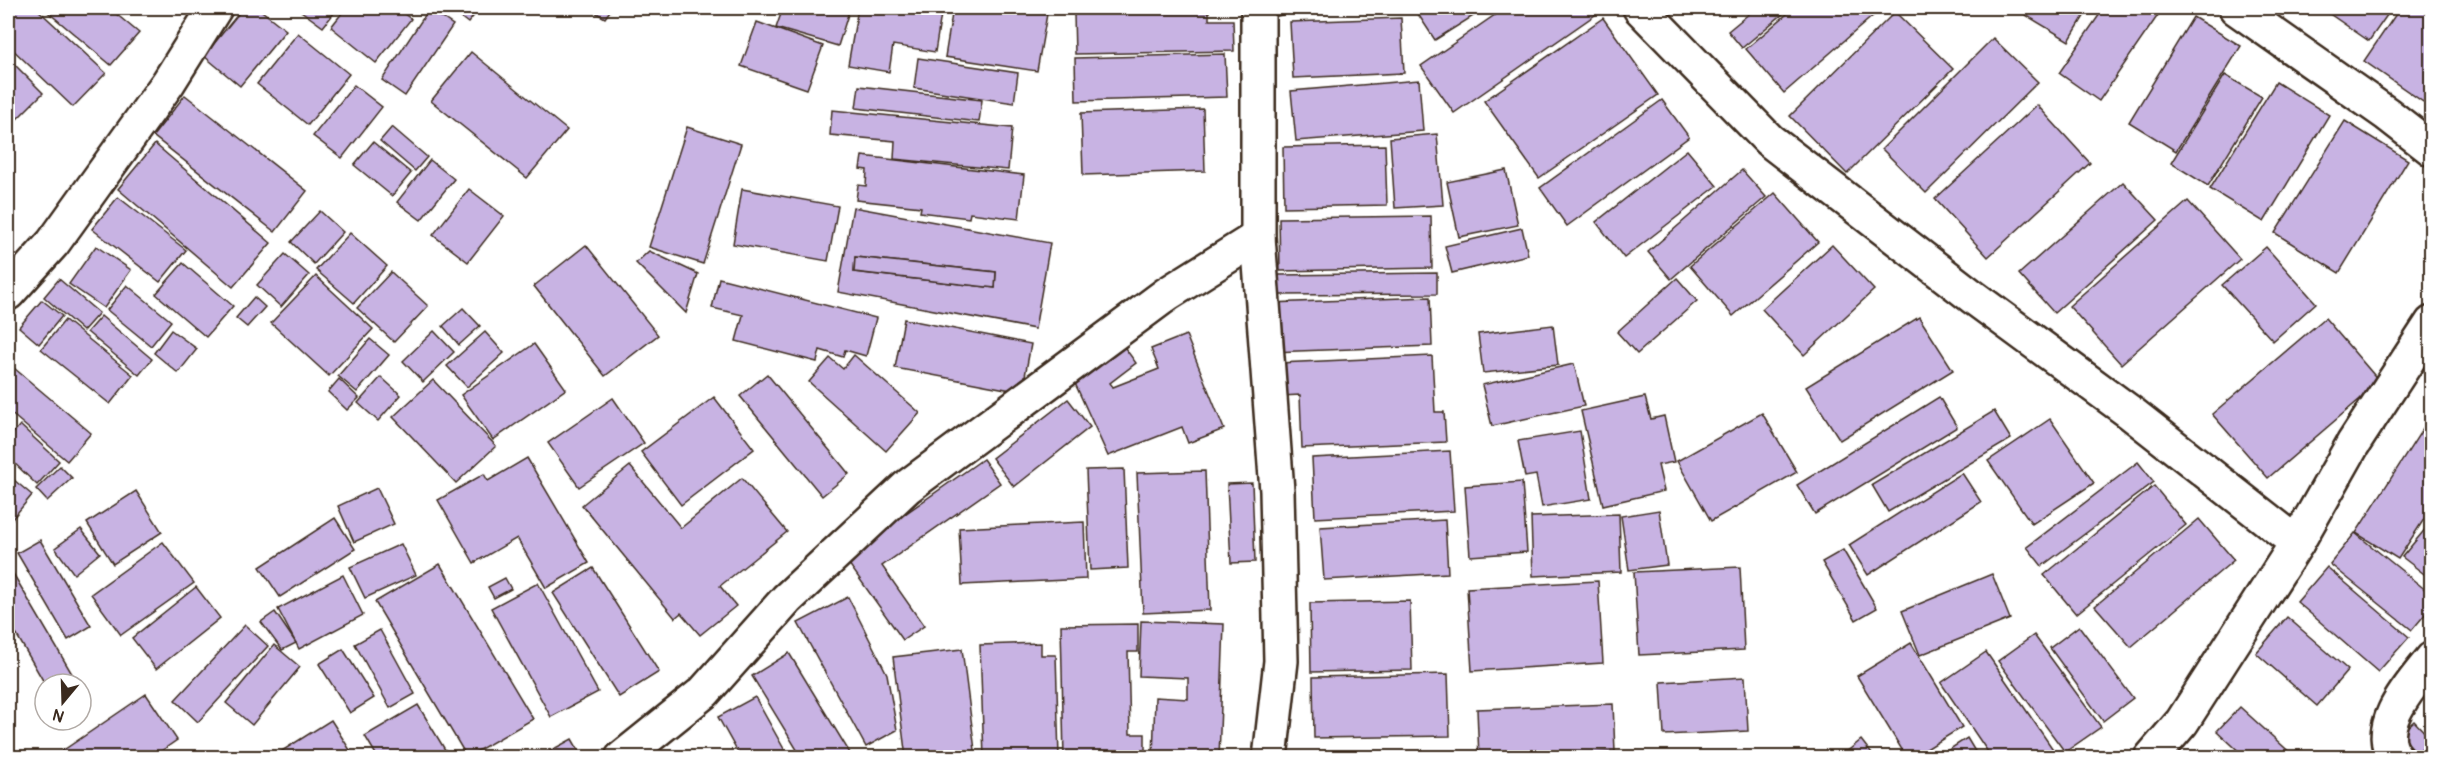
<svg xmlns="http://www.w3.org/2000/svg" width="2439" height="765" viewBox="0 0 2439 765" font-family="Pangolin,sans-serif">
  <style>
    .building { fill: #c8b3e3; stroke: #3b2a1e; stroke-width: 1.5; fill-rule: evenodd }
    .lines { fill: none; stroke-linecap: round; stroke-linejoin: round }
    .minor-casing { stroke: #3b2a1e; stroke-width: 38 }
    .minor { stroke: #fff; stroke-width: 33 }
  </style>
  <rect width="100%" height="100%" fill="#fff"/>
  <filter id="ink" filterUnits="userSpaceOnUse"><feTurbulence type="fractalNoise" baseFrequency=".0167" numOctaves="2"/><feDisplacementMap in="SourceGraphic" scale="12" xChannelSelector="R" yChannelSelector="G"/><feConvolveMatrix kernelMatrix="1 2 1 2 8 2 1 2 1" color-interpolation-filters="sRGB"/></filter>
  <g filter="url(#ink)">
    <g class="building">
      <path d="M18,8H36L106,73L73,107L8,45V19Z"/>
      <path d="M43,8H109L139,33L111,65Z"/>
      <path d="M243,8H258L286,30L240,86L204,56Z"/>
      <path d="M297,8H338L323,27Z"/>
      <path d="M346,8H396L411,19L376,63L331,27Z"/>
      <path d="M451,8H480L468,23L450,9Z"/>
      <path d="M588,8H612L605,18Z"/>
      <path d="M783,8H850L838,46L776,28Z"/>
      <path d="M858,8H942L935,52L893,45L889,72L848,65Z"/>
      <path d="M953,8H1004L1047,14L1037,71L945,57Z"/>
      <path d="M1275,8H1312L1277,16Z"/>
      <path d="M1414,8H1486L1435,40Z"/>
      <path d="M1505,8H1605L1454,113L1421,66Z"/>
      <path d="M1756,8H1790L1742,48L1728,31Z"/>
      <path d="M1794,8H1882L1784,93L1746,49Z"/>
      <path d="M2014,8H2089L2069,41Z"/>
      <path d="M2104,8H2163L2099,101L2059,73Z"/>
      <path d="M2321,8H2392L2369,41Z"/>
      <path d="M2400,8H2432V108L2364,61Z"/>
      <path d="M429,9L453,25L405,96L382,80Z"/>
      <path d="M1209,12V20H1233L1234,51L1075,54L1074,14Z"/>
      <path d="M1895,12L1953,69L1847,174L1790,116Z"/>
      <path d="M2193,17L2241,46L2176,151L2129,122Z"/>
      <path d="M1401,18L1404,73L1293,78L1290,22Z"/>
      <path d="M1603,18L1658,95L1539,178L1484,101Z"/>
      <path d="M757,22L823,46L807,89L741,66Z"/>
      <path d="M298,33L349,74L308,125L257,84Z"/>
      <path d="M1993,38L2038,82L1926,193L1882,149Z"/>
      <path d="M471,52L567,130L527,178L431,101Z"/>
      <path d="M1225,54L1227,97L1076,101L1075,58Z"/>
      <path d="M8,58L43,93L8,128Z"/>
      <path d="M918,58L1018,73L1014,103L914,88Z"/>
      <path d="M2225,75L2262,97L2208,186L2171,163Z"/>
      <path d="M1419,80L1423,131L1296,141L1291,91Z"/>
      <path d="M2276,82L2329,115L2264,222L2210,189Z"/>
      <path d="M354,85L382,107L342,158L313,136Z"/>
      <path d="M859,86L982,100L979,122L856,108Z"/>
      <path d="M185,95L307,191L275,232L153,136Z"/>
      <path d="M1662,100L1689,137L1567,226L1540,188Z"/>
      <path d="M2037,105L2090,163L1988,257L1935,199Z"/>
      <path d="M1203,109L1205,171L1083,175L1081,113Z"/>
      <path d="M832,110L1012,128L1008,170L894,159L895,141L830,135Z"/>
      <path d="M2345,121L2408,160L2339,273L2275,233Z"/>
      <path d="M392,127L427,157L415,171L380,141Z"/>
      <path d="M687,127L741,144L703,264L649,247Z"/>
      <path d="M1437,134L1443,205L1395,208L1390,138Z"/>
      <path d="M373,142L411,173L392,196L354,165Z"/>
      <path d="M155,144L271,243L233,287L118,189Z"/>
      <path d="M1385,145L1387,205L1284,207L1283,147Z"/>
      <path d="M1687,150L1717,186L1624,258L1596,222Z"/>
      <path d="M862,156L1024,175L1019,219L970,213L969,218L920,212L921,207L856,200L858,185L866,186L867,170L860,169Z"/>
      <path d="M430,160L454,179L421,220L397,202Z"/>
      <path d="M1506,170L1518,225L1459,237L1447,182Z"/>
      <path d="M1742,170L1766,197L1671,279L1648,252Z"/>
      <path d="M2123,182L2158,220L2054,313L2019,274Z"/>
      <path d="M469,189L504,216L468,262L433,235Z"/>
      <path d="M742,189L838,206L828,261L733,244Z"/>
      <path d="M1775,193L1818,242L1733,316L1690,266Z"/>
      <path d="M118,197L186,250L160,282L92,229Z"/>
      <path d="M2188,201L2240,259L2121,364L2069,306Z"/>
      <path d="M853,207L1050,243L1035,329L838,292ZM855,257L996,272L995,288L854,272Z"/>
      <path d="M320,211L343,232L314,264L291,242Z"/>
      <path d="M1431,216L1432,268L1280,271L1279,218Z"/>
      <path d="M1522,228L1528,255L1452,273L1445,246Z"/>
      <path d="M350,233L387,266L354,303L316,270Z"/>
      <path d="M586,245L658,335L605,376L534,286Z"/>
      <path d="M1832,245L1874,290L1804,355L1762,309Z"/>
      <path d="M96,246L131,270L104,308L69,284Z"/>
      <path d="M2266,247L2316,303L2273,341L2222,285Z"/>
      <path d="M649,251L698,274L686,313L636,263Z"/>
      <path d="M285,254L309,275L281,307L257,285Z"/>
      <path d="M855,257L996,272L995,288L854,272Z"/>
      <path d="M183,263L233,306L206,337L156,294Z"/>
      <path d="M391,272L428,306L394,342L357,308Z"/>
      <path d="M1437,273V294L1279,295V275Z"/>
      <path d="M316,276L373,329L329,376L271,323Z"/>
      <path d="M719,278L876,318L866,356L845,350L843,357L820,350L817,362L736,341L743,315L712,308Z"/>
      <path d="M1677,278L1697,301L1637,354L1617,332Z"/>
      <path d="M59,279L99,313L83,331L44,297Z"/>
      <path d="M127,285L171,321L151,346L107,310Z"/>
      <path d="M254,297L265,307L247,327L236,318Z"/>
      <path d="M1430,297L1432,346L1271,352L1269,303Z"/>
      <path d="M42,300L62,316L39,344L19,327Z"/>
      <path d="M463,308L480,326L459,345L443,326Z"/>
      <path d="M101,316L152,359L139,375L87,332Z"/>
      <path d="M1919,317L1953,370L1840,440L1806,387Z"/>
      <path d="M2325,318L2380,382L2268,478L2212,414Z"/>
      <path d="M904,319L1031,344L1022,392L895,368Z"/>
      <path d="M65,320L133,375L110,404L41,349Z"/>
      <path d="M1553,325L1558,365L1483,373L1478,334Z"/>
      <path d="M171,330L197,349L178,373L154,353Z"/>
      <path d="M434,331L454,352L423,382L403,361Z"/>
      <path d="M485,332L504,353L467,387L447,366Z"/>
      <path d="M1186,335L1224,429L1188,443L1182,427L1108,456L1073,379L1120,341L1136,363L1110,383L1113,387L1159,369L1151,349Z"/>
      <path d="M370,339L389,355L357,392L338,376Z"/>
      <path d="M534,344L566,389L493,440L461,395Z"/>
      <path d="M854,355L920,413L886,451L809,382L830,358L843,369Z"/>
      <path d="M1432,356L1435,412H1444L1446,442L1302,448L1300,395L1281,396L1279,363Z"/>
      <path d="M8,363L91,433L67,461L8,411Z"/>
      <path d="M1574,364L1584,406L1492,426L1482,385Z"/>
      <path d="M767,374L849,474L822,496L740,396Z"/>
      <path d="M381,377L401,395L378,421L358,403Z"/>
      <path d="M339,379L359,398L347,410L328,392Z"/>
      <path d="M433,380L496,446L456,483L393,417Z"/>
      <path d="M714,397L754,449L681,505L641,452Z"/>
      <path d="M1645,397L1651,419L1664,416L1674,462L1658,465L1664,491L1603,505L1581,411Z"/>
      <path d="M1939,397L1957,427L1815,514L1797,485Z"/>
      <path d="M613,398L644,443L579,487L548,443Z"/>
      <path d="M1068,399L1090,427L1014,487L992,458Z"/>
      <path d="M1994,411L2011,439L1888,512L1872,485Z"/>
      <path d="M1762,413L1797,472L1711,521L1677,461Z"/>
      <path d="M2432,414V507L2398,559L2356,533Z"/>
      <path d="M2050,419L2094,483L2032,524L1988,461Z"/>
      <path d="M20,425L59,461L37,485L8,457V439Z"/>
      <path d="M1580,431L1591,499L1542,507L1536,475L1525,477L1518,441Z"/>
      <path d="M1450,451L1454,511L1315,518L1312,458Z"/>
      <path d="M527,458L589,563L546,588L517,538L474,563L438,500L484,474L488,481Z"/>
      <path d="M983,459L1000,483L882,566L924,626L903,640L844,557Z"/>
      <path d="M2138,462L2154,482L2042,566L2027,547Z"/>
      <path d="M60,466L72,478L47,501L36,489Z"/>
      <path d="M630,466L681,528L742,478L787,532L720,586L736,606L700,635L681,613L675,618L582,505Z"/>
      <path d="M1124,469L1128,568L1090,570L1086,470Z"/>
      <path d="M1205,471L1210,610L1143,613L1137,473Z"/>
      <path d="M1962,473L1981,502L1868,575L1849,545Z"/>
      <path d="M8,475L32,495L8,524Z"/>
      <path d="M1522,482L1527,552L1470,556L1465,486Z"/>
      <path d="M1252,483L1255,562L1231,563L1227,484Z"/>
      <path d="M2154,486L2186,525L2076,614L2044,575Z"/>
      <path d="M377,488L394,524L354,542L338,506Z"/>
      <path d="M136,491L162,532L113,564L87,523Z"/>
      <path d="M1659,510L1667,565L1629,570L1621,516Z"/>
      <path d="M1619,514L1621,572L1533,576L1531,517Z"/>
      <path d="M335,518L355,549L280,597L260,567Z"/>
      <path d="M2199,519L2234,560L2131,647L2095,606Z"/>
      <path d="M1445,520L1448,573L1324,580L1320,527Z"/>
      <path d="M2432,521V580L2402,557Z"/>
      <path d="M1084,522L1086,579L962,585L959,528Z"/>
      <path d="M81,529L100,553L74,574L55,548Z"/>
      <path d="M2355,533L2432,595V606L2412,630L2330,564Z"/>
      <path d="M40,540L91,626L68,640L17,553Z"/>
      <path d="M163,542L194,583L121,635L91,594Z"/>
      <path d="M401,544L416,575L365,598L350,567Z"/>
      <path d="M1843,550L1877,608L1856,620L1822,562Z"/>
      <path d="M440,564L533,719L467,757L375,602Z"/>
      <path d="M8,565L78,684H45L8,620Z"/>
      <path d="M1740,567L1744,650L1639,655L1634,572Z"/>
      <path d="M2327,567L2409,637L2378,672L2297,602Z"/>
      <path d="M593,568L659,672L619,697L553,593Z"/>
      <path d="M1992,574L2010,619L1920,655L1902,611Z"/>
      <path d="M343,575L363,615L299,649L278,609Z"/>
      <path d="M505,578L511,589L494,598L488,587Z"/>
      <path d="M1598,581L1603,663L1472,671L1467,588Z"/>
      <path d="M538,583L598,692L551,717L491,608Z"/>
      <path d="M196,587L220,618L156,669L132,638Z"/>
      <path d="M848,597L887,674L897,730L866,747L798,623Z"/>
      <path d="M1410,601L1412,670L1311,672L1310,603Z"/>
      <path d="M275,612L296,643L282,650L261,622Z"/>
      <path d="M2287,617L2348,670L2317,706L2256,653Z"/>
      <path d="M1141,621L1224,624L1219,758H1153L1155,697L1188,699V678L1139,676Z"/>
      <path d="M1138,624V652H1128L1130,734H1145V758H1064L1061,625Z"/>
      <path d="M245,625L268,646L198,722L175,700Z"/>
      <path d="M2079,626L2133,698L2103,721L2050,648Z"/>
      <path d="M380,630L415,694L390,708L355,644Z"/>
      <path d="M2034,635L2101,727L2065,752L1998,661Z"/>
      <path d="M1041,643V655H1056L1059,758H984L980,645Z"/>
      <path d="M1911,643L1962,727L1912,758H1907L1857,676Z"/>
      <path d="M274,645L300,667L252,725L226,703Z"/>
      <path d="M343,649L374,698L350,713L319,664Z"/>
      <path d="M962,649L976,758H906L893,657Z"/>
      <path d="M1986,652L2059,758H1992L1941,683Z"/>
      <path d="M789,653L853,758H802L752,676Z"/>
      <path d="M1448,674L1450,736L1314,738L1313,677Z"/>
      <path d="M1745,677L1748,731L1664,735L1661,682Z"/>
      <path d="M146,694L177,740L151,758H52Z"/>
      <path d="M755,697L789,758H741L718,717Z"/>
      <path d="M1613,704L1615,752L1479,758L1477,709Z"/>
      <path d="M418,705L450,758H378L365,736Z"/>
      <path d="M2240,707L2296,758H2246L2217,731Z"/>
      <path d="M331,720L355,758H279L277,754Z"/>
      <path d="M2414,721L2431,739L2417,753L2400,734Z"/>
      <path d="M1967,738L1979,758H1936Z"/>
      <path d="M572,739L583,758H537Z"/>
      <path d="M1861,740L1875,758H1839Z"/>
      <path d="M2432,742V758H2420L2418,756Z"/>
    </g>
    <g class="lines">
      <g class="minor-casing">
        <g id="minor">
          <path d="M1258,8V237L1277,491L1281,661L1270,758"/>
          <path d="M1640,8L1769,140L1973,297L2131,413L2297,543"/>
          <path d="M2236,8L2387,114L2432,149"/>
          <path d="M8,293L53,243L168,83L215,8"/>
          <path d="M622,758L704,692L787,599L907,487L1167,294L1258,237"/>
          <path d="M2151,758L2182,722L2297,543L2353,444L2432,323"/>
          <path d="M2396,758C2371,727 2413,683 2432,659"/>
        </g>
      </g>
      <use href="#minor" class="minor"/>
    </g>
  </g>
  <rect width="2439" height="765" fill="none" stroke="#fff" stroke-width="30"/>
  <rect x="15" y="15" width="2409" height="735" fill="none" stroke="#3b2a1e" stroke-width="2" filter="url(#ink)"/>
  <g transform="translate(63 702) rotate(199)"><circle r="28" fill="#ffffff" stroke="#b1aaa5" stroke-width="1.5"/>
  <path d="M0-4.5L10 22L0 15L-10 22Z" fill="#3b2a1e"/>
  <text y="-9" font-size="16" font-weight="bold" text-anchor="middle" fill="#3b2a1e">N</text>
  </g>
</svg>
